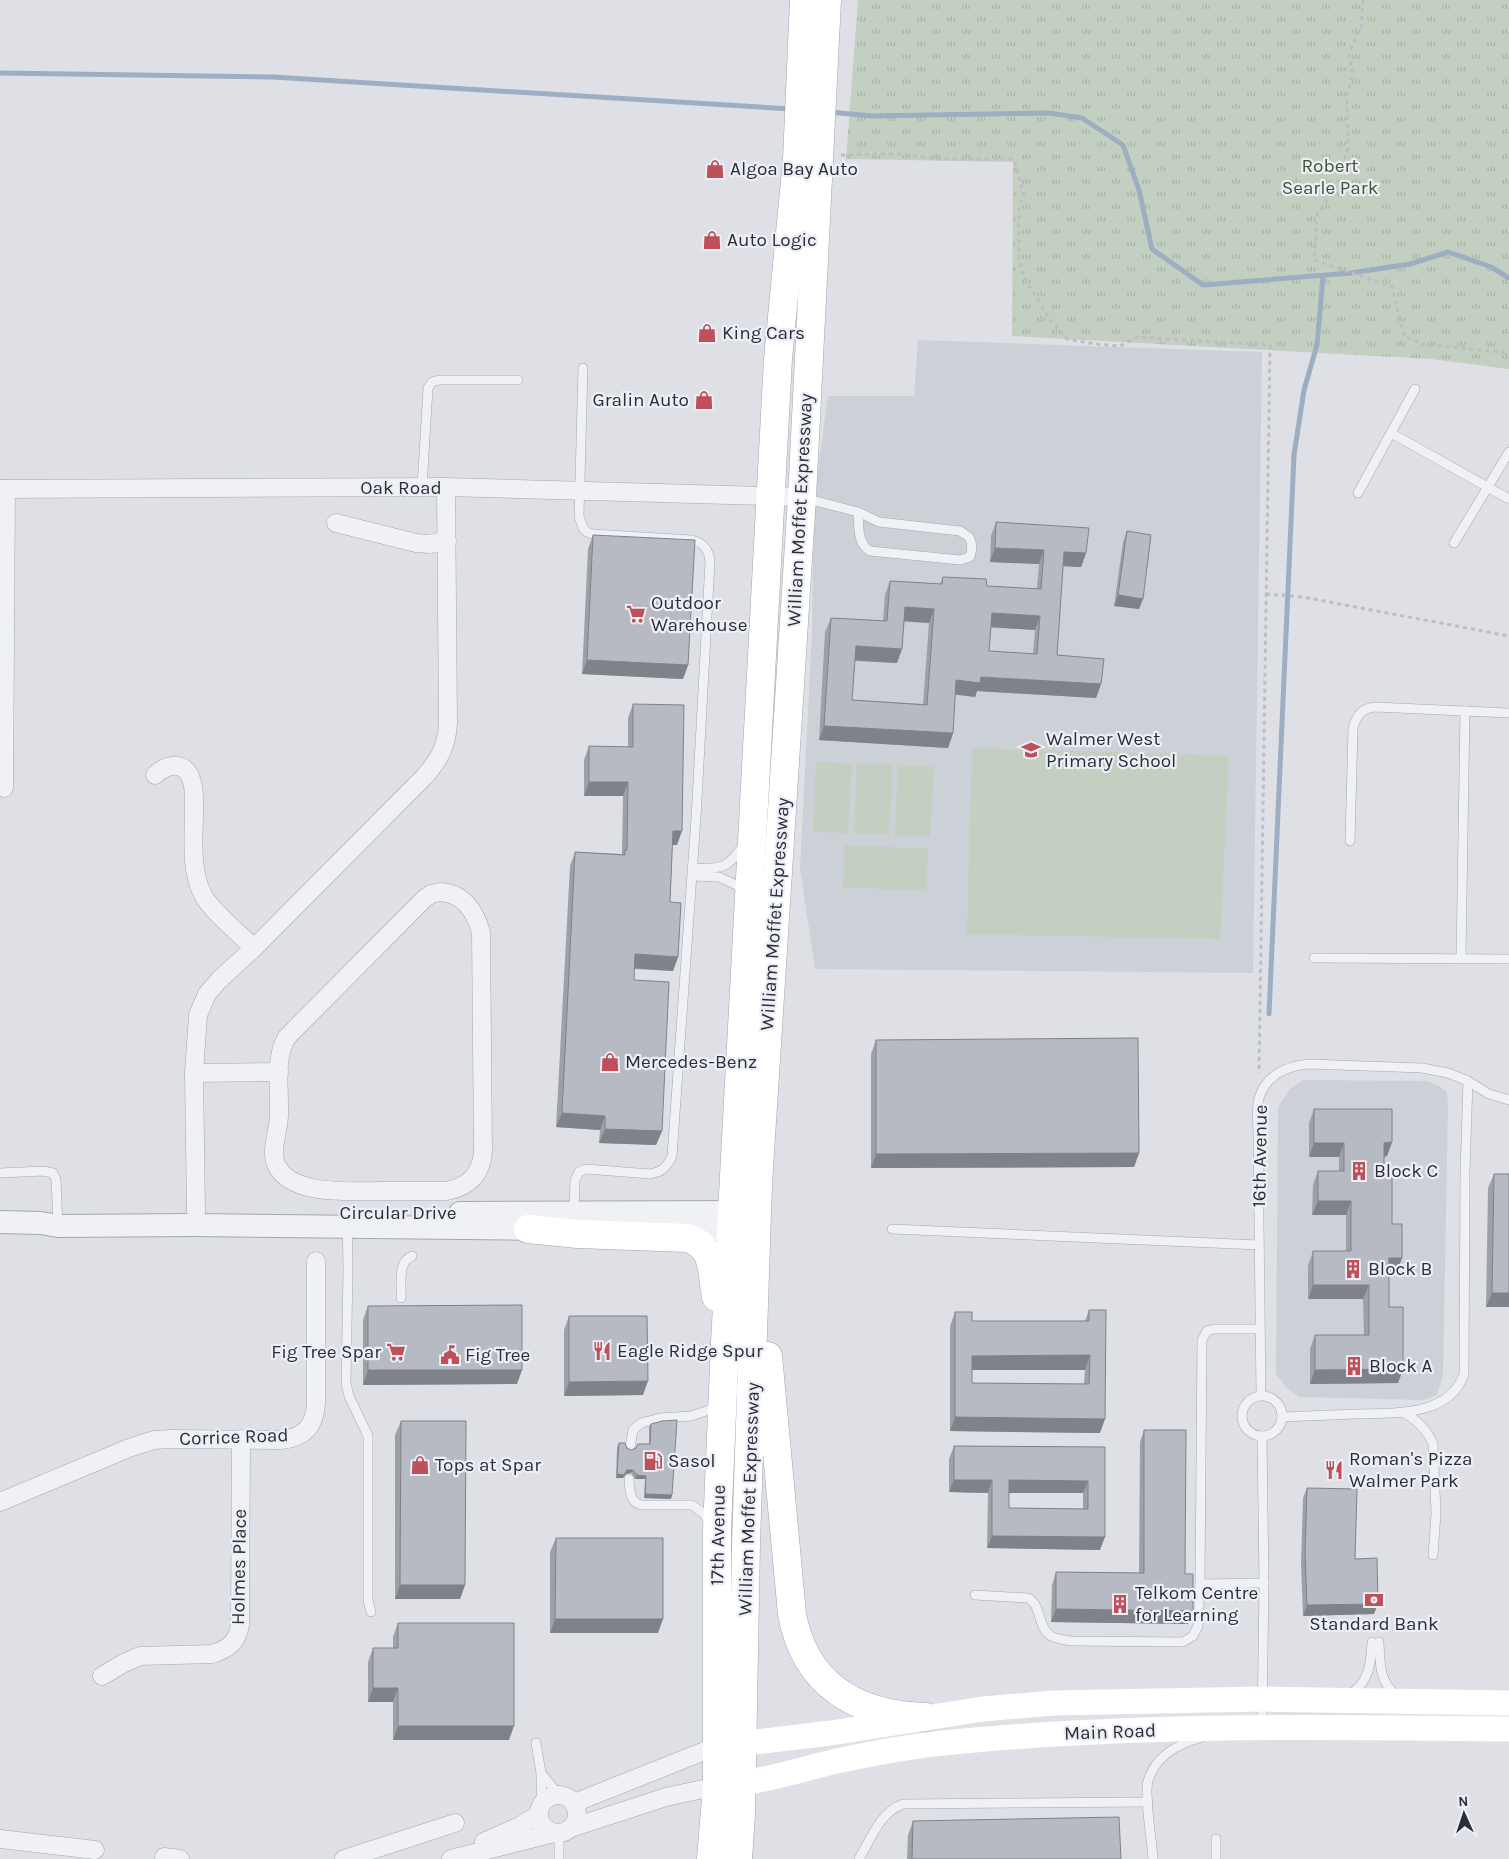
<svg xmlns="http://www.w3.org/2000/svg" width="1509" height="1859" viewBox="0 0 1509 1859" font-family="Karla,sans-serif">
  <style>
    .built { fill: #ccd0d7 }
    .grass { fill: url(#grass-tufts) }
    .garden { fill: #c3cfc0 }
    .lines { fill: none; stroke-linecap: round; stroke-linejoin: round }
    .stream { stroke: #9dadc2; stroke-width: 5 }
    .service-casing { stroke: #a4a7af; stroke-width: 10 }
    .minor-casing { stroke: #a4a7af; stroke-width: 19 }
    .tertiary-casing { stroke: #a4a7af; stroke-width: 24 }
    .primary-casing { stroke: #9fa5b0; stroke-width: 29 }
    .path { stroke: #bcbec5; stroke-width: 3; stroke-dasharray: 4 4; stroke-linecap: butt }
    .service { stroke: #f0f1f5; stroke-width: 9 }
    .minor { stroke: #f0f1f5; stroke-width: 18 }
    .tertiary { stroke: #f0f1f5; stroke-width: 22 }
    .secondary { stroke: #fff; stroke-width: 25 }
    .primary { stroke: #fff; stroke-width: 28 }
    .wall { fill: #9da0a7; fill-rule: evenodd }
    .shaded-wall { fill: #7f8288 }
    .building { fill: #b6bac2; stroke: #7f8288; fill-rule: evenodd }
    .labels { text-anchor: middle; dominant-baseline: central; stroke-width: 4.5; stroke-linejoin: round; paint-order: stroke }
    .park-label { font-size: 19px; fill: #3c5538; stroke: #edeff4 }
    .poi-label { font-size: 19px; fill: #292e3b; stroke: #edeff4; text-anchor: start }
    .street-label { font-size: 19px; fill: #292e3b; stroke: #edeff4 }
  </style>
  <defs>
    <pattern id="grass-tufts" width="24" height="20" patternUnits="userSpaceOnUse" patternTransform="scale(1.25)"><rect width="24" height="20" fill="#c3cfc0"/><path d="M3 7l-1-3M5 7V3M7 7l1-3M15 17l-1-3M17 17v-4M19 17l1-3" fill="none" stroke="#a8b2a6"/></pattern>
  </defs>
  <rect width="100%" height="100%" fill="#dee0e6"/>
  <g class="built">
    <path d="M918,340L1262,352L1253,973L815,969L800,868L812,632L814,500L828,396H914Z"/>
    <path d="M1303,1080L1428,1081L1439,1086L1447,1092L1448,1107L1443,1375L1437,1395L1423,1400L1300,1397L1287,1388L1276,1374L1278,1107L1290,1089Z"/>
  </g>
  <path class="grass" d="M858,0H1509V369L1431,359L1012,336L1013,162L846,159Z"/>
  <g class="garden">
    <path d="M972,748L1229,756L1220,939L967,934Z"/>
    <path d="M816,762L852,764L848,833L813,832Z"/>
    <path d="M857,764L893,765L889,835L854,833Z"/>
    <path d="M898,765L934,767L930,837L895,835Z"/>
    <path d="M845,845L928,849L926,891L843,887Z"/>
  </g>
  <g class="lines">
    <g class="stream">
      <path d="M0,73L273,77L791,109"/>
      <path d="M829,112L872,116L1049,113L1082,118L1123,145L1139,190L1152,249L1203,285L1351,273L1410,264L1448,252L1491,267L1509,278"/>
      <path d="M1269,1014L1294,455L1304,390L1317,345L1323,276"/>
    </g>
    <g class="service-casing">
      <g id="service">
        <path d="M1391,433L1509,499"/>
        <path d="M422,487L428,388L432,382L439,380H518"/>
        <path d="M1358,493L1415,389"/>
        <path d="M804,498L858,512L879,522L960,531L969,537C973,544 972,549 970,557L960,560L870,551C857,543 859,526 858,512"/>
        <path d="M1454,543L1509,452"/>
        <path d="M1350,841L1353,728C1356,716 1362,708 1375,707L1509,713"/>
        <path d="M693,868C720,870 729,868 744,844"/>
        <path d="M692,876L719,877L747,890"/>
        <path d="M1314,958L1509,959"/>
        <path d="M1461,958L1465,711"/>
        <path d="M0,1173L43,1171L53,1173L56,1180L58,1226"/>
        <path d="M574,1212L575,1180L579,1172L586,1169L650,1174C662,1172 667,1167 672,1156L696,818L710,562C709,550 704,543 692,540L593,534L587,532L583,528L579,516L583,368"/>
        <path d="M347,1214L348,1269L346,1383L349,1396L368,1436V1600L371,1612"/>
        <path d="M892,1229L1259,1245"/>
        <path d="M401,1298C402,1284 397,1262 412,1256"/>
        <path d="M1261,1395L1258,1134C1258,1123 1256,1108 1259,1098C1266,1075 1287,1066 1309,1064L1422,1068L1448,1073L1468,1081L1489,1094L1509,1100"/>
        <circle cx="1262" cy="1416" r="20"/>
        <path d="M1405,1413C1418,1422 1427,1429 1433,1444L1436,1513L1433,1555"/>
        <path d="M1282,1417C1307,1416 1331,1415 1356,1414C1392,1413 1450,1417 1464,1374L1465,1172L1468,1081"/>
        <path d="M1262,1436L1264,1583L1262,1726"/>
        <path d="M630,1447L633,1430L641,1423L660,1418L691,1416L718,1407"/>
        <path d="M629,1479C630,1490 629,1501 641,1505H692L703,1513L711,1523"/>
        <path d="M1200,1584L1264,1583"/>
        <path d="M975,1595L1028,1598C1042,1605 1037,1627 1051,1636C1056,1639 1065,1640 1071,1641L1183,1642L1193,1636L1198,1626L1200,1584L1202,1340L1207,1331L1214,1329H1260"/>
        <path d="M1379,1642C1380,1663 1379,1683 1398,1696"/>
        <path d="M1349,1695C1369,1683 1371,1664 1372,1642"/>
        <path d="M536,1743L541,1773L542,1803"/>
        <path d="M541,1773L558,1794"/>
        <path d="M1216,1839V1859"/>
        <path d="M559,1859V1833"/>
        <path d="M859,1859C871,1839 880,1812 903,1804L1148,1802"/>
        <path d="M1153,1859C1152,1841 1144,1795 1148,1781C1155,1757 1177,1744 1200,1738"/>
      </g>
    </g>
    <g class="minor-casing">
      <g id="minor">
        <path d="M0,489L446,487L802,497"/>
        <path d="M336,523L416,543L429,544L447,541"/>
        <path d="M155,775C167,764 184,760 191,779C195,789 194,800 194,810C194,836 190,868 202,893C208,908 241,935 254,948"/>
        <path d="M4,788L6,489"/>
        <path d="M440,892C463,893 475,911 481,932L483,1151C482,1174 468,1187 447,1191C425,1191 403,1191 382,1191C353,1191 290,1197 276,1164C270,1150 279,1130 279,1115C280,1092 274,1057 287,1037L424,899L431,894Z"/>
        <path d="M194,1073L279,1072"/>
        <path d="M196,1212L194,1073L198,1015L207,994L219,980L254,948L424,777C439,760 447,746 448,723L446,487"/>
        <path d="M0,1502L129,1448L154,1440L171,1439L280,1440C304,1438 315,1426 316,1403V1261"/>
        <path d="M102,1676L124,1663L140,1656L212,1654C229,1649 237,1642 240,1625L241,1439"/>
        <circle cx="558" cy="1814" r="19"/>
        <path d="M574,1803L717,1746"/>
        <path d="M571,1828L666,1797L717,1786"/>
        <path d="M0,1839L95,1850"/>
        <path d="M484,1842L520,1826L538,1815"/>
        <path d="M164,1857L180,1859"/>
        <path d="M344,1859L455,1823"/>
        <path d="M451,1859L554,1833"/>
      </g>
    </g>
    <g class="tertiary-casing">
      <g id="tertiary">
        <path d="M460,1213L748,1212"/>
        <path d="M0,1222L41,1223L58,1226L194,1225L544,1229"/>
        <path d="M671,1229L749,1230"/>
      </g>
    </g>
    <g class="primary-casing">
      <g id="primary">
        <path d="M528,1229L578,1234L688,1238C716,1248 711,1272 716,1297"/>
        <path d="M768,1356L792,1614C805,1686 858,1715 926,1717"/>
        <path d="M711,1859L717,1786V1530L725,1343L778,359L797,160L804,0"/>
        <path d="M738,1859L741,1814L746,1543L758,1184L802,497L827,0"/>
      </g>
    </g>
    <g class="path">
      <path d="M1363,0L1361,27L1349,53L1353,75L1347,95L1348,147L1337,184L1317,215L1314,260L1392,287L1404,336L1422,344L1509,353"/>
      <path d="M841,155L903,154L935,159H1014L1024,195L1019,207V261L1025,279L1049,318L1067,339L1095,344L1120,346L1137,337L1270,345L1259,1073"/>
      <path d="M1266,594L1303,597L1509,636"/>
    </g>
    <use href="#service" class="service"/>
    <use href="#minor" class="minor"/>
    <use href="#tertiary" class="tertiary"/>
    <g class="secondary">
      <path d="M722,1746L831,1733L983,1709L1053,1703L1262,1699L1509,1703"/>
      <path d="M721,1786C764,1782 804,1768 846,1759C884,1751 925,1744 964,1741C1145,1724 1327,1727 1509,1729"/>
    </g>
    <use href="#primary" class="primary"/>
  </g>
  <g class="wall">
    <path d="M996,522L1086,553L1081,567L1063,566L1057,655L1101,684L1096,698L977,691L975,697L955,694L953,733L948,748L819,740L825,632L831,618L883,621L885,595L890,581L940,584L943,577L987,586L1037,589L1039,564L990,562L991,536ZM904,621L929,623L923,704L852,700L855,661L897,663ZM991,627L1035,630L1033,654L989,651Z"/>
    <path d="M1127,531L1143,599L1139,609L1114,606L1123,542Z"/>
    <path d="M593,535L688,665L683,679L582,674L588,549Z"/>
    <path d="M633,704L677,845H672L670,902L678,957L673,971L634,969V980L662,1131L656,1145L599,1143L600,1130L556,1127L570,866L575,852L622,854L623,796H584V760L589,746L628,747V718Z"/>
    <path d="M876,1040L1139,1153L1134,1167L871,1168V1054Z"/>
    <path d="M1314,1109L1392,1142L1387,1156L1384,1157V1172L1392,1224L1402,1258L1397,1272H1389V1307L1403,1369L1398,1383L1310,1384V1349L1315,1335H1364L1363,1299H1308V1266L1313,1251H1346V1215H1312L1313,1185L1318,1171H1339V1157H1309V1123Z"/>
    <path d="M1494,1174L1509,1307H1486L1488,1188Z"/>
    <path d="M368,1306L517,1384L363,1385V1320Z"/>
    <path d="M1089,1310L1100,1433L950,1431V1326L955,1312L972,1321H1085ZM972,1370H1085L1084,1384L972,1383Z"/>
    <path d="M569,1316L643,1395L564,1396V1330Z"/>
    <path d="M401,1421L465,1585L460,1599H395V1435Z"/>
    <path d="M651,1424L672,1495L671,1499L644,1498L645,1479H635L631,1473L626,1474L623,1478H616L617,1447L619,1443L631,1450L649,1444V1427Z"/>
    <path d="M1144,1430L1185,1574L1188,1624L1051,1622L1052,1585L1056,1572L1139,1573L1140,1442Z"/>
    <path d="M954,1446L1105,1447L1100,1550L987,1548L988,1493L949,1492V1459ZM1009,1493H1083V1509L1009,1508Z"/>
    <path d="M1307,1488L1355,1559L1374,1614L1303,1616L1301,1563L1303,1498Z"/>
    <path d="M556,1538L658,1633H550V1552Z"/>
    <path d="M398,1623L509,1740H393V1702H368V1662L373,1648H393V1637Z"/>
    <path d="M913,1821L1121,1859H907L908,1835Z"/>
  </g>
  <g class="shaded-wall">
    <path d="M995,548L1044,550L1039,564L990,562Z"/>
    <path d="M1064,552L1086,553L1081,567L1058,566Z"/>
    <path d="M1118,595L1143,599L1139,609L1114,606Z"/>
    <path d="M905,607L934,609L929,623L900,621Z"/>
    <path d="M992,613L1040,616L1035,630L986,627Z"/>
    <path d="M856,646L902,649L897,663L850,660Z"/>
    <path d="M587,660L688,665L683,679L582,674Z"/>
    <path d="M981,677L1101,684L1096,698L977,691L975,697L951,694L956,680Z"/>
    <path d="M824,726L953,733L948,748L819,740Z"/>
    <path d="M589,782H628L623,796H584Z"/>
    <path d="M673,831H682L677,845H668Z"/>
    <path d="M635,954L678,957L673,971L630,968Z"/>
    <path d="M562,1113L605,1116L600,1130L556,1127Z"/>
    <path d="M605,1129L662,1131L656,1145L599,1143Z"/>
    <path d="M1392,1142L1387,1156L1379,1157L1384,1143Z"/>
    <path d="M1314,1143H1344L1339,1157H1309Z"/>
    <path d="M1139,1153L1134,1167L871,1168L876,1154Z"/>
    <path d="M1318,1201H1351L1346,1215H1312Z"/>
    <path d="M1389,1258H1402L1397,1272L1383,1273Z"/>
    <path d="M1313,1285H1369L1363,1299H1308Z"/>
    <path d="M1492,1293H1509V1307H1486Z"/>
    <path d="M1090,1355L1085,1370H967L972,1356Z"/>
    <path d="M1403,1369L1398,1383L1310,1384L1315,1370Z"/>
    <path d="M368,1370H522L517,1384L363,1385Z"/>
    <path d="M648,1381L643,1395L564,1396L569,1382Z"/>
    <path d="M955,1417L1105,1419L1100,1433L950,1431Z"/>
    <path d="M627,1470H633L631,1473L626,1474L623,1478H616L617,1474Z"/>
    <path d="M637,1475L646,1476L645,1479H635Z"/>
    <path d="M954,1480H992L988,1493L949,1492Z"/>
    <path d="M1009,1480L1088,1481L1083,1493H1004Z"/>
    <path d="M645,1494L672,1495L671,1499L644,1498Z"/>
    <path d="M992,1536L1105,1537L1100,1550L987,1548Z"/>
    <path d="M400,1585H465L460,1599H395Z"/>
    <path d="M1378,1604L1374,1614L1303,1616L1307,1605Z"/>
    <path d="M1056,1609L1193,1611L1188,1624L1051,1622Z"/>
    <path d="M555,1619H663L658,1633H550Z"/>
    <path d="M373,1688H398L393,1702H368Z"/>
    <path d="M398,1726H514L509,1740H393Z"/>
  </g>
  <g class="building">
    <path d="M996,522L1089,528L1086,553L1064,552L1057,655L1104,659L1101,684L981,677L980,683L956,680L953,733L824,726L831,618L887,621L890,581L942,584L943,577L986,579L987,586L1041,589L1044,550L995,548ZM905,607L934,609L927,705L852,700L856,646L902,649ZM992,613L1040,616L1037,654L989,651Z"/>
    <path d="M1127,531L1151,535L1143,599L1118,595Z"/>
    <path d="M593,535L695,540L688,665L587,660Z"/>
    <path d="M633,704L684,705L682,831H673L670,902L681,903L678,957L635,954L634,980L669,982L662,1131L605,1129V1116L562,1113L575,852L625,855V850H627L628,782H589V746L633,747Z"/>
    <path d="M1138,1038L1139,1153L876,1154V1040Z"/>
    <path d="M1314,1109H1392V1142L1384,1143V1172L1392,1173V1224H1402V1258H1389V1307H1403V1369L1315,1370V1335H1369V1285H1313V1251H1351V1201H1318V1171H1344V1143H1314Z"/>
    <path d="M1494,1174H1509V1293H1492Z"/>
    <path d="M522,1305V1370H368V1306Z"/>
    <path d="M1089,1310H1106L1105,1419L955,1417V1312H972V1321H1089ZM1090,1355L1089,1384L972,1383V1356Z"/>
    <path d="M569,1316H647L648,1381L569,1382Z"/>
    <path d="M677,1420L672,1495L645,1494L646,1476L637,1475L633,1470H627L624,1475L617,1474L619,1443H625L627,1448L631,1450L636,1448L638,1444H650L651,1424L662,1421Z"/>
    <path d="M401,1421H466L465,1585H400Z"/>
    <path d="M1144,1430H1186L1185,1574H1193V1611L1056,1609V1572L1144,1573Z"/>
    <path d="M954,1446L1105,1447V1537L992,1536V1480H954ZM1009,1480L1088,1481V1509L1009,1508Z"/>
    <path d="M1307,1488L1357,1489L1355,1559L1377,1558L1378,1604L1307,1605L1305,1552Z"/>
    <path d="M556,1538H663V1619H555Z"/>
    <path d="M398,1623H514V1726H398V1688H373V1648H398Z"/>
    <path d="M1119,1817L1121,1859H912L913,1821Z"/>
  </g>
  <defs>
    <g id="shop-bare" transform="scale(1.5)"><path d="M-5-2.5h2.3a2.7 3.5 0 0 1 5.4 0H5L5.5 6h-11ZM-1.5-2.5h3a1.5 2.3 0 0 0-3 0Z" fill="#bd505a" stroke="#edeff4" stroke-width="2.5" paint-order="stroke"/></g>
    <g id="supermarket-bare" transform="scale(1.5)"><path d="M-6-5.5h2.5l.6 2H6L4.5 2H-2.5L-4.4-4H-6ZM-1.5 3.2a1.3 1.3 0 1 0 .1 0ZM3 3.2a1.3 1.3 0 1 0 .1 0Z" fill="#bd505a" stroke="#edeff4" stroke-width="2.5" paint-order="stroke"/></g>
    <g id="school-bare" transform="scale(1.5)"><path d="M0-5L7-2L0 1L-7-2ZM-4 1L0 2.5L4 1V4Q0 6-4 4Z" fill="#bd505a" stroke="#edeff4" stroke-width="2.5" paint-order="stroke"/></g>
    <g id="building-bare" transform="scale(1.5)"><path d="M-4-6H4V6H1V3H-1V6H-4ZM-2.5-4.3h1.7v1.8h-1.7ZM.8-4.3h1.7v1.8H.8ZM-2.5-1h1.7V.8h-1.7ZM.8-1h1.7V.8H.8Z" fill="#bd505a" stroke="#edeff4" stroke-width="2.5" paint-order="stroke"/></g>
    <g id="restaurant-bare" transform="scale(1.5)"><path d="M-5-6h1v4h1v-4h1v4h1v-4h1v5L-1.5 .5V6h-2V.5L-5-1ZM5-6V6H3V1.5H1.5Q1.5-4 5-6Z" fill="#bd505a" stroke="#edeff4" stroke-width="2.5" paint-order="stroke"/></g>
    <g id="civic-bare" transform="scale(1.5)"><path d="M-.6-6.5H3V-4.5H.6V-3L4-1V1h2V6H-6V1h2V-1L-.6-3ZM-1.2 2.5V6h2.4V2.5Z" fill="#bd505a" stroke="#edeff4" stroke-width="2.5" paint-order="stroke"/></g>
    <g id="fuel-bare" transform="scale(1.5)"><path d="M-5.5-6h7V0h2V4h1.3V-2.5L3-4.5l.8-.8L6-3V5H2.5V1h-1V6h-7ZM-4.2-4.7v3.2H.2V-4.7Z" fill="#bd505a" stroke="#edeff4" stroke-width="2.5" paint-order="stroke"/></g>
    <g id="bank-bare" transform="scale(1.5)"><path d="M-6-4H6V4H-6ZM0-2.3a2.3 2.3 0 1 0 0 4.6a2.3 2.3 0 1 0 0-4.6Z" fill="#bd505a" stroke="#edeff4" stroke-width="2.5" paint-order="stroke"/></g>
  </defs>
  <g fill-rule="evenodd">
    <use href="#shop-bare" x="715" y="169"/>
    <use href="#shop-bare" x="712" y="240"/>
    <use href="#shop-bare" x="707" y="333"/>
    <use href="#shop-bare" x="704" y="400"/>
    <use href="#supermarket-bare" x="636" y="614"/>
    <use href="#school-bare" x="1031" y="750"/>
    <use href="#shop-bare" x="610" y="1062"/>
    <use href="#building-bare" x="1359" y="1171"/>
    <use href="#building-bare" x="1353" y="1269"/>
    <use href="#restaurant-bare" x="602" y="1351"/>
    <use href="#supermarket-bare" x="396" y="1352"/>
    <use href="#civic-bare" x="450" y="1355"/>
    <use href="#building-bare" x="1354" y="1366"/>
    <use href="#fuel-bare" x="653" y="1461"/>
    <use href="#shop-bare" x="420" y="1465"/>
    <use href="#restaurant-bare" x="1334" y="1470"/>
    <use href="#bank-bare" x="1374" y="1600"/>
    <use href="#building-bare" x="1120" y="1604"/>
  </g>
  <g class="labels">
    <g class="park-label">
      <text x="1330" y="166">Robert<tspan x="1330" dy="22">Searle Park</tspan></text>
    </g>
    <g class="poi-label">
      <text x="730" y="169">Algoa Bay Auto</text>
      <text x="727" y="240">Auto Logic</text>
      <text x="722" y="333">King Cars</text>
      <text x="689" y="400" text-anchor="end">Gralin Auto</text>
      <text x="651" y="603">Outdoor<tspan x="651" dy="22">Warehouse</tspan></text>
      <text x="1046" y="739">Walmer West<tspan x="1046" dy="22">Primary School</tspan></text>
      <text x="625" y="1062">Mercedes-Benz</text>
      <text x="1374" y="1171">Block C</text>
      <text x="1368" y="1269">Block B</text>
      <text x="617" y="1351">Eagle Ridge Spur</text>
      <text x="381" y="1352" text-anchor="end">Fig Tree Spar</text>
      <text x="465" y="1355">Fig Tree</text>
      <text x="1369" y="1366">Block A</text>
      <text x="1349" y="1459">Roman's Pizza<tspan x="1349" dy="22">Walmer Park</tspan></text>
      <text x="668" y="1461">Sasol</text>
      <text x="435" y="1465">Tops at Spar</text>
      <text x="1135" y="1593">Telkom Centre<tspan x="1135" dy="22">for Learning</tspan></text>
      <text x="1374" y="1624" text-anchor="middle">Standard Bank</text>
    </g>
    <g class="street-label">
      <text x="401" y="488">Oak Road</text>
      <text transform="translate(800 510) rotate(-87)">William Moffet Expressway</text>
      <text transform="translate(775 914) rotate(-86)">William Moffet Expressway</text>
      <text transform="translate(1260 1156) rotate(-89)">16th Avenue</text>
      <text x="398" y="1213">Circular Drive</text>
      <text transform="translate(234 1437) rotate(-2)">Corrice Road</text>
      <text transform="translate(749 1499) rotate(-88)">William Moffet Expressway</text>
      <text transform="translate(718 1535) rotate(-89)">17th Avenue</text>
      <text transform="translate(239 1567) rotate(-89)">Holmes Place</text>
      <text transform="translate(1110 1732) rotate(-2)">Main Road</text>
    </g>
  </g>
  <g transform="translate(1464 1814) rotate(357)" stroke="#edeff4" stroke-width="4" paint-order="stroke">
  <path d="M0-4L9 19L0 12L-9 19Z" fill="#292e3b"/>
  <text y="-8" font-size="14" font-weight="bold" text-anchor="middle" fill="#292e3b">N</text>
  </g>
</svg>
